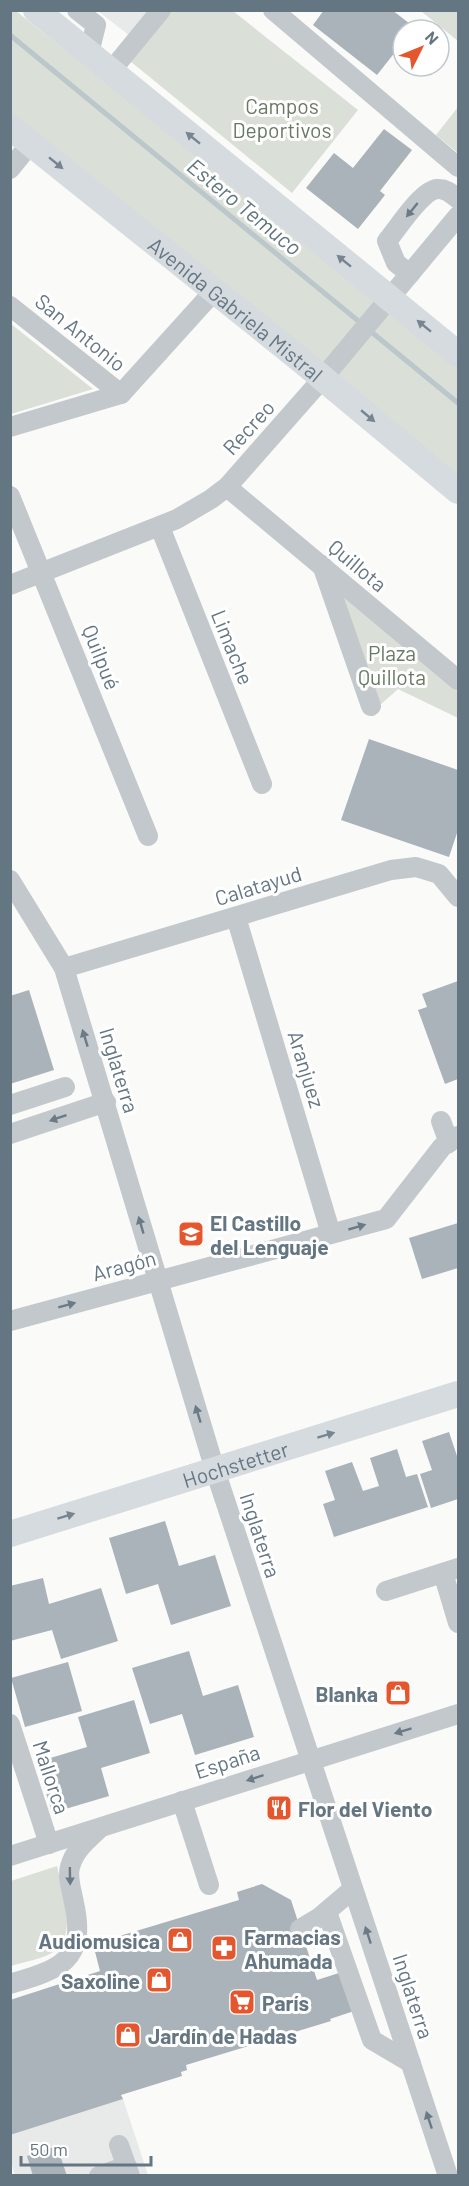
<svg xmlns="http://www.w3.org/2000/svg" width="469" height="2186" viewBox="0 0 469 2186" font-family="Barlow,sans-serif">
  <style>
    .built { fill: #e8e9e9 }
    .green { fill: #dadfd7 }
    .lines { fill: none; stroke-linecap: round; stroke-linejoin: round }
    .stream { stroke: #bbc7cb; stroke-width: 5 }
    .building { fill: #aab3b9 }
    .minor { stroke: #c3c8cc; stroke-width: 20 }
    .major { stroke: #d6dbdf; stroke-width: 26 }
    .oneway { fill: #768591 }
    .oneway2 { fill: #6a7a87 }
    .labels { text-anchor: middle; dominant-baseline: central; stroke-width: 6; stroke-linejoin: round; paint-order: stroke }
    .park-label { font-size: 21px; fill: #687a64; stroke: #fff }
    .street-label { font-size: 21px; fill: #657683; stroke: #fff }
    .poi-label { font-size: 21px; font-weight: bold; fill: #657683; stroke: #fff; text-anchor: start }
    .water-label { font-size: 22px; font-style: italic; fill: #60757c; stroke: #fff }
  </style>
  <rect width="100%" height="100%" fill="#fafaf8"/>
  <g class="built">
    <path d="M98,11H150L130,36Z"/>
    <path d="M123,2099L148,2175H15L11,2162L10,2135Z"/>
  </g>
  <g class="green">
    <path d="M10,11H16L356,282L458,367V481L11,115Z"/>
    <path d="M170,11H233L358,110L292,193L130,61Z"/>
    <path d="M421,11H458V41Z"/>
    <path d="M458,107V153L436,135Z"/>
    <path d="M10,324H11L93,389L11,414Z"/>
    <path d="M340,588L458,691V718L398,689L380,705Z"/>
    <path d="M57,1866C62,1890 78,1934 55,1951C43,1959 24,1962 11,1966V1881Z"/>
  </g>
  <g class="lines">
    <g class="stream">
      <path d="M10,35L362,324"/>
      <path d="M369,330L458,403"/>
    </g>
  </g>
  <g class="building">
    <path d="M324,10H392L414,27L412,30H403V42L377,75L313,25Z"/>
    <path d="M384,129L412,150L380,191L385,195L358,229L306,188L334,153L353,168Z"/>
    <path d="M369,739L458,770V830L449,857L341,820Z"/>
    <path d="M458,981V1079L445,1084L418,1010L427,1007L422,994Z"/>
    <path d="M29,990L54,1070L10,1084V996Z"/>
    <path d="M458,1223V1268L422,1279L409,1238Z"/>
    <path d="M449,1432L458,1459V1499L431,1508L420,1474L432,1470L422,1441Z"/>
    <path d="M397,1449L406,1477L417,1474L428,1507L334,1537L323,1504L335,1500L325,1471L352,1462L363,1491L379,1486L370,1458Z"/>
    <path d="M165,1521L179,1566L215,1555L231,1606L171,1625L158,1584L126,1594L109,1538Z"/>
    <path d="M43,1578L49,1604L101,1588L118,1641L61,1659L52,1630L10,1641V1586Z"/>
    <path d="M189,1651L203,1696L238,1685L254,1737L195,1755L182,1714L150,1724L132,1668Z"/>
    <path d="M68,1662L82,1711L25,1727L11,1678Z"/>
    <path d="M134,1700L150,1753L101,1768L109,1796L52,1813L37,1762L87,1747L78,1717Z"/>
    <path d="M262,1884L291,1900L317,1980L342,1972L354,2011L330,2019L331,2021L186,2065L187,2070L181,2072L182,2076L121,2095L123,2099L10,2135V2000L100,1971L93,1944L239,1900L237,1892Z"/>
    <path d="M57,2146L67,2176H33L27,2156Z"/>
  </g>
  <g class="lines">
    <g class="minor">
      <path d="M77,10L96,25L89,53"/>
      <path d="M273,10L458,167"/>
      <path d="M111,71L161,10"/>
      <path d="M10,169L31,143"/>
      <path d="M410,274L396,263L387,241C398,228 421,191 437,189C446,188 452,194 458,199"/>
      <path d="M10,306L121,394"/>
      <path d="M10,427L121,394L215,290"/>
      <path d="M227,487L458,680"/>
      <path d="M10,496L148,836"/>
      <path d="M160,527L262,784"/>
      <path d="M322,565L371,706"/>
      <path d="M10,585L177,519L211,499L227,487L323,378L458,216"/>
      <path d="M10,880L64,968L215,1470L448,2176"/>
      <path d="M236,917L331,1234"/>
      <path d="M64,968L391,870L416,867L439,874L458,897"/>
      <path d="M10,1105L65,1087"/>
      <path d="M441,1121L449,1143"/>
      <path d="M10,1134L106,1102"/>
      <path d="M10,1321L386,1219L442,1147L458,1136"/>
      <path d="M443,1573L458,1623"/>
      <path d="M386,1591L458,1568"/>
      <path d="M10,1724L49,1844"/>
      <path d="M182,1801L209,1885"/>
      <path d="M10,1856L458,1714"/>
      <path d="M327,1912L372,2040L411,2063"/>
      <path d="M300,1929L320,1917L353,1889"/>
      <path d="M10,1984C60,1969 87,1961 74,1903C72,1891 67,1878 70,1867C74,1851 86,1841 98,1830"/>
      <path d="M119,2145L130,2176"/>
      <path d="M99,2176L127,2166"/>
    </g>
    <g class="major">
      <path d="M36,10L458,354"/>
      <path id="s1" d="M10,127L302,361L458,491"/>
      <path id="s2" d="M10,1534L458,1394"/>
    </g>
  </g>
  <defs><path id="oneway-solid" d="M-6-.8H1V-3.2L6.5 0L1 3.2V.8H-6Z" transform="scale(1.5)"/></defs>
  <g class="oneway">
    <use href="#oneway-solid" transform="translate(193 138) rotate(-141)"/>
    <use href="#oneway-solid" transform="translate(56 163) rotate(39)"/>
    <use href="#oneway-solid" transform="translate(344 261) rotate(-141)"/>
    <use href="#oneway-solid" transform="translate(424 326) rotate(-141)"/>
    <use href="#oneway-solid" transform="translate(368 416) rotate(40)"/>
    <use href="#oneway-solid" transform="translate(326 1435) rotate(-17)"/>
    <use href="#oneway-solid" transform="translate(66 1516) rotate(-17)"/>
  </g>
  <g class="oneway2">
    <use href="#oneway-solid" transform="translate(412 210) rotate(129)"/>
    <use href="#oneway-solid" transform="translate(85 1038) rotate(-107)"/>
    <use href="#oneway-solid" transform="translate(58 1118) rotate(161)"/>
    <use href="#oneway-solid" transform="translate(141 1225) rotate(-106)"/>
    <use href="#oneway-solid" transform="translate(357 1227) rotate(-16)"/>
    <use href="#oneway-solid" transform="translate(67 1305) rotate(-15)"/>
    <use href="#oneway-solid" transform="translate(198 1414) rotate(-107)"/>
    <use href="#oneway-solid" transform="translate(403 1731) rotate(163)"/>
    <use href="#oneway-solid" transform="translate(255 1778) rotate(162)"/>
    <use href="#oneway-solid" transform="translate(70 1876) rotate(89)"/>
    <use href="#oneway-solid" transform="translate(368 1935) rotate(-108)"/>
    <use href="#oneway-solid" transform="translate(429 2120) rotate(-108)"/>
  </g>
  <defs>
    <g id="school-square" transform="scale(1.35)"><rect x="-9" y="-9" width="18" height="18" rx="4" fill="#e4572e" stroke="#fff"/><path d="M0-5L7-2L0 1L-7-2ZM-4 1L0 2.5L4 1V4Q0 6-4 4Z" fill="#fff"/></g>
    <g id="shop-square" transform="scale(1.35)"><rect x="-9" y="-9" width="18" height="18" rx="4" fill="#e4572e" stroke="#fff"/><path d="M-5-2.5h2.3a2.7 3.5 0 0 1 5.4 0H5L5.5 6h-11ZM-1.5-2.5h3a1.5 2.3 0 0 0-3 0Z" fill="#fff"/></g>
    <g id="restaurant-square" transform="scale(1.35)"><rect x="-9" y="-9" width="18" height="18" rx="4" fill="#e4572e" stroke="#fff"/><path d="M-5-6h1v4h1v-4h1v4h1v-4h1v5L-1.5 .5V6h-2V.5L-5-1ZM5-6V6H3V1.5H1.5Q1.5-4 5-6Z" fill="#fff"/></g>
    <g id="pharmacy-square" transform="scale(1.35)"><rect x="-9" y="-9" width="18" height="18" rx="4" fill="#e4572e" stroke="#fff"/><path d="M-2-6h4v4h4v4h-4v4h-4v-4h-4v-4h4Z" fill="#fff"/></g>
    <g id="supermarket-square" transform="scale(1.35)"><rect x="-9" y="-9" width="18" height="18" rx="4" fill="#e4572e" stroke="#fff"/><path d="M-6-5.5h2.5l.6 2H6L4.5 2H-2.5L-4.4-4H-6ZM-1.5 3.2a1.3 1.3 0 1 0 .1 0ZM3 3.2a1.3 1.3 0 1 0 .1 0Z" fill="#fff"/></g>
  </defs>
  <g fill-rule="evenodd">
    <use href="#school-square" x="191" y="1234"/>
    <use href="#shop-square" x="398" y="1693"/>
    <use href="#restaurant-square" x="279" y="1808"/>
    <use href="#shop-square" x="180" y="1940"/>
    <use href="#pharmacy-square" x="224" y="1948"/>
    <use href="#shop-square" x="159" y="1980"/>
    <use href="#supermarket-square" x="242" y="2002"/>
    <use href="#shop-square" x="128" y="2035"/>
  </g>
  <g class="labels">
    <g class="park-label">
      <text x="282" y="105">Campos<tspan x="282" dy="24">Deportivos</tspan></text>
      <text x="392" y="652">Plaza<tspan x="392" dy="24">Quillota</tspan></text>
    </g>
    <g class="street-label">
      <text stroke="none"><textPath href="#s1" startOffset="290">Avenida Gabriela Mistral</textPath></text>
      <text transform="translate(81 332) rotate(39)">San Antonio</text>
      <text transform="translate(248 427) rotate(-48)">Recreo</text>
      <text transform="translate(358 565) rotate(40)">Quillota</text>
      <text transform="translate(233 647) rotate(68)">Limache</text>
      <text transform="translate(102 657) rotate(68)">Quilpué</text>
      <text transform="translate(258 885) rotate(-17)">Calatayud</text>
      <text transform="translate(307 1069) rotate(73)">Aranjuez</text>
      <text transform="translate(120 1070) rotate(73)">Inglaterra</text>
      <text transform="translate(124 1265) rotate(-15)">Aragón</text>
      <text stroke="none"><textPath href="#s2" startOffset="236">Hochstetter</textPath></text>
      <text transform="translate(261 1535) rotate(72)">Inglaterra</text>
      <text transform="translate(227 1761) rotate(-18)">España</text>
      <text transform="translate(52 1777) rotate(72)">Mallorca</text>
      <text transform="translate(414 1996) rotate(72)">Inglaterra</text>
    </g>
    <g class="poi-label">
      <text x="210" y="1222">El Castillo<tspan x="210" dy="24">del Lenguaje</tspan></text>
      <text x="378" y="1693" text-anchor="end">Blanka</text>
      <text x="298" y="1808">Flor del Viento</text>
      <text x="244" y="1936">Farmacias<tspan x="244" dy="24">Ahumada</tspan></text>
      <text x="160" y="1940" text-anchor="end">Audiomusica</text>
      <text x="140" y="1980" text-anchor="end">Saxoline</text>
      <text x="262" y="2002">París</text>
      <text x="148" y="2035">Jardín de Hadas</text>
    </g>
    <g class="water-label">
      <text transform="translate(245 206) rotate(39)">Estero Temuco</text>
    </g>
  </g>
  <rect width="469" height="2186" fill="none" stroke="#657683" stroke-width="24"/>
  <g transform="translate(421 48) rotate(47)"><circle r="28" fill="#ffffff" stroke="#c1c8cd" stroke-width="1.5"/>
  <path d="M0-4.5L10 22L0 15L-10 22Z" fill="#e4572e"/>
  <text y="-9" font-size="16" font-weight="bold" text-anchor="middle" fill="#657683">N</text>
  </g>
  <path d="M21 2156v9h130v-9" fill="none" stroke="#657683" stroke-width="3"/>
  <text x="30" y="2156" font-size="18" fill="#657683" stroke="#ffffff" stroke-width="4.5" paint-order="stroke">50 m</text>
</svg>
